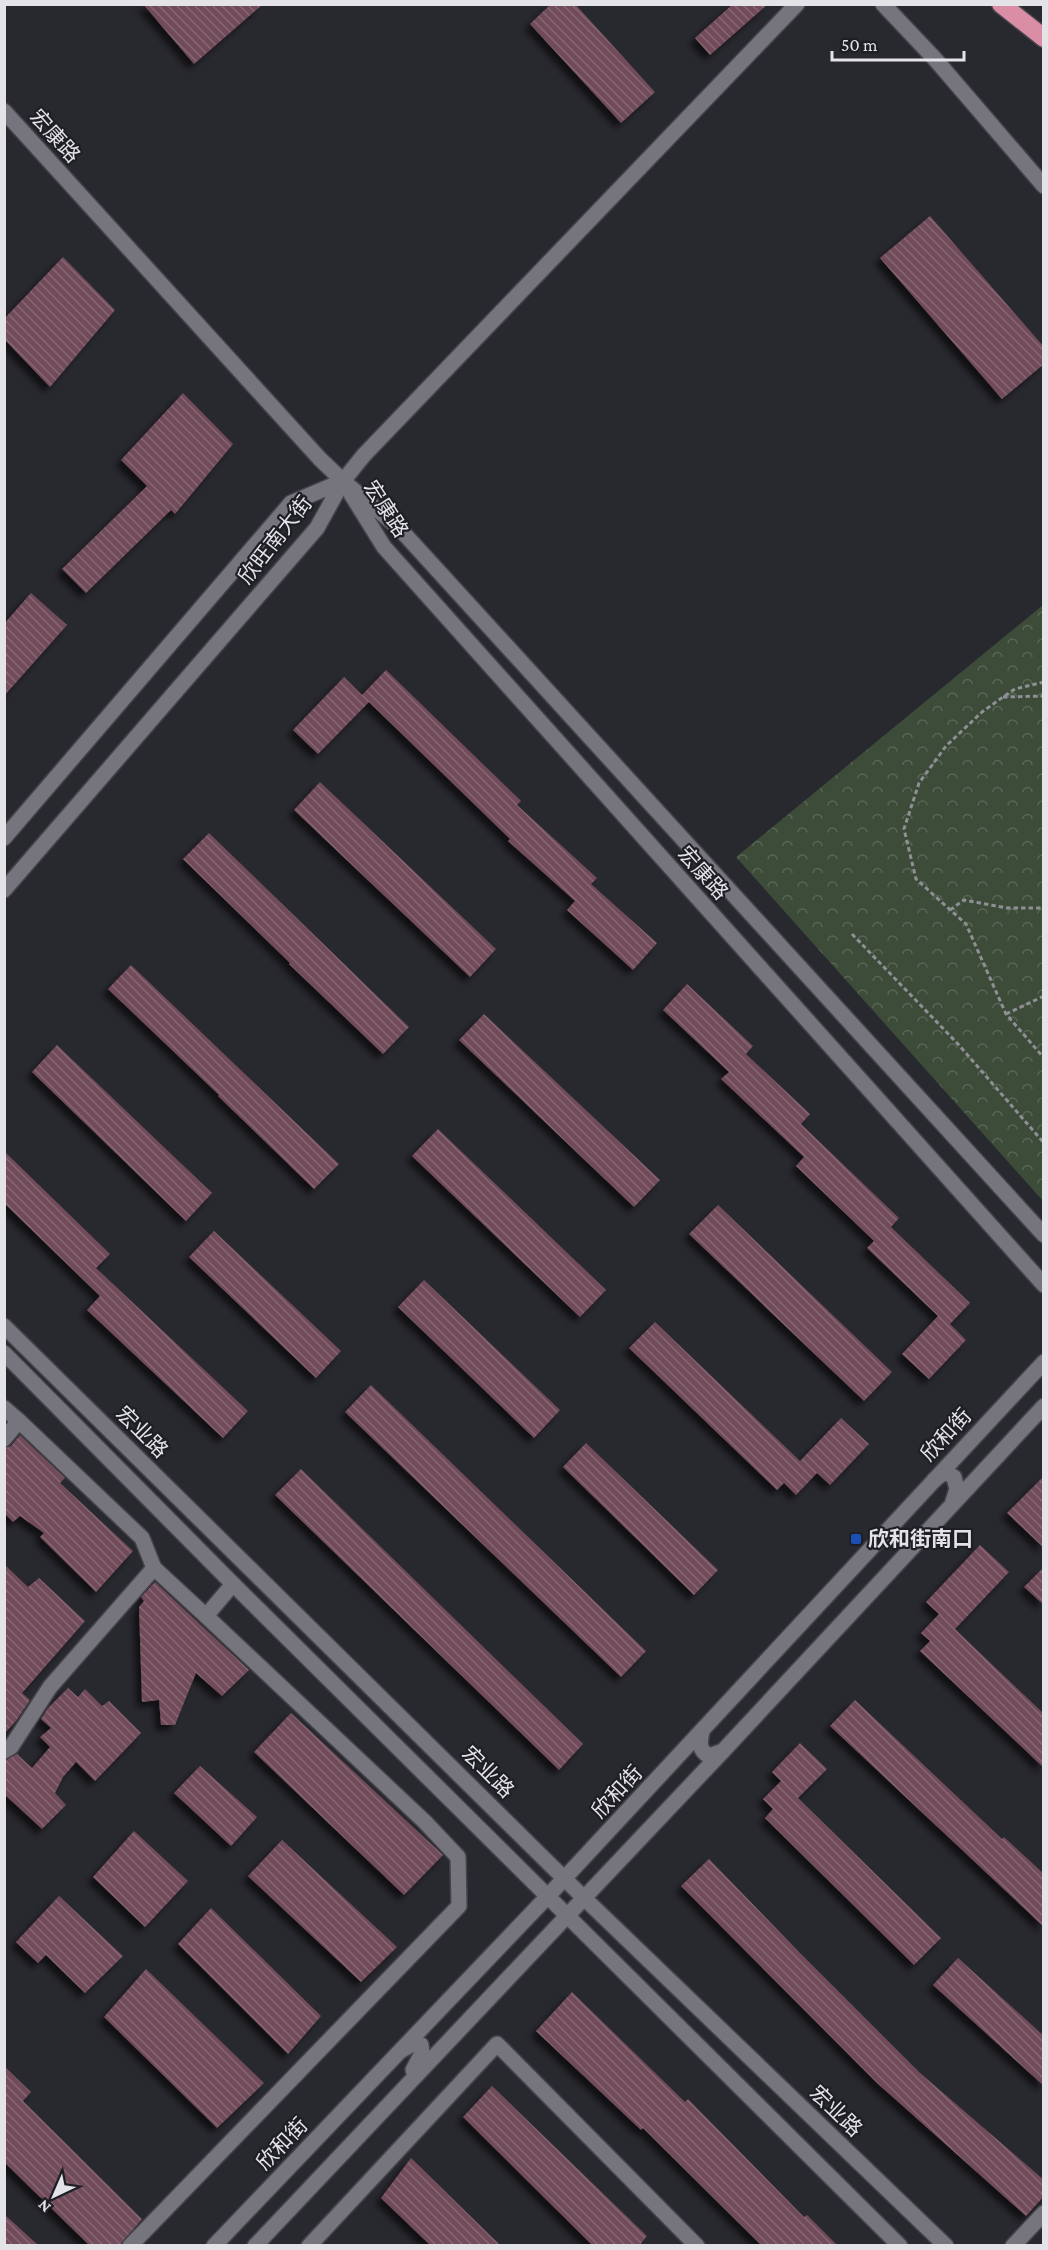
<svg xmlns="http://www.w3.org/2000/svg" width="1048" height="2250" viewBox="0 0 1048 2250" font-family="'Crimson Pro','Noto Sans SC',serif">
  <style>
    .forest { fill: url(#forest-crowns) }
    .building { fill: url(#building-back-hatch); filter: url(#shadow) }
    .lines { fill: none; stroke-linecap: round; stroke-linejoin: round }
    .street-casing { stroke: #434349; stroke-width: 18 }
    .secondary-casing { stroke: #434349; stroke-width: 18 }
    .highway-casing { stroke: #434349; stroke-width: 21 }
    .path { stroke: #8f8f95; stroke-width: 3; stroke-dasharray: 4.5 3; stroke-linecap: butt }
    .street { stroke: #76757e; stroke-width: 15 }
    .secondary { stroke: #76757e; stroke-width: 15 }
    .highway { stroke: #d98ea5; stroke-width: 18 }
    .transit-dot { fill: #1a4fb4; stroke: #1e1e25; stroke-width: 2 }
    .labels { text-anchor: middle; dominant-baseline: central; stroke-width: 4.5; stroke-linejoin: round; paint-order: stroke }
    .street-label { font-size: 21px; fill: #e3e3e8; stroke: #1e1e25 }
    .poi-label { font-size: 21px; font-weight: bold; fill: #e3e3e8; stroke: #1e1e25; text-anchor: start }
  </style>
  <defs>
    <pattern id="forest-crowns" width="20" height="18" patternUnits="userSpaceOnUse" patternTransform="scale(1.5)"><rect width="20" height="18" fill="#3c4c38"/><path d="M2 6a3 3 0 1 1 6 0M12 15a3 3 0 1 1 6 0" fill="none" stroke="#586655"/></pattern>
    <pattern id="building-back-hatch" width="6" height="6" patternUnits="userSpaceOnUse" patternTransform="scale(1.5)"><rect width="6" height="6" fill="#714c5a"/><path d="M-1 5l2 2M0 0l6 6M5-1l2 2" fill="none" stroke="#856672"/></pattern>
    <filter id="shadow"><feDropShadow dx="-5.5" dy="5.5" stdDeviation="3" flood-color="#0009"/></filter>
  </defs>
  <rect width="100%" height="100%" fill="#28282f"/>
  <path class="forest" d="M1043,605V1201L736,857Z"/>
  <g class="building">
    <path d="M143,4H263L194,64Z"/>
    <path d="M551,4H575L655,92L621,123L530,24Z"/>
    <path d="M733,4H768L710,55L695,38Z"/>
    <path d="M930,216L1044,347V364L1002,399L880,258Z"/>
    <path d="M63,257L115,310L50,387L4,339V319Z"/>
    <path d="M183,393L233,444L175,514L171,510L86,593L62,569L147,486L121,460Z"/>
    <path d="M31,593L67,625L4,696V624Z"/>
    <path d="M386,670L521,801L517,805L597,878L591,884L657,943L633,970L567,910L575,901L508,841L510,839L369,702L318,754L293,730L344,677L362,695Z"/>
    <path d="M320,782L496,949L470,977L294,810Z"/>
    <path d="M209,833L409,1027L383,1054L289,964L290,963L183,859Z"/>
    <path d="M131,965L339,1164L314,1189L218,1096L219,1095L108,989Z"/>
    <path d="M687,984L753,1046L746,1054L810,1114L801,1124L899,1218L891,1227L970,1303L950,1324L966,1340L929,1379L902,1354L938,1316L867,1248L874,1241L796,1166L804,1157L721,1079L729,1072L663,1010Z"/>
    <path d="M484,1014L660,1180L634,1207L459,1040Z"/>
    <path d="M57,1045L212,1193L186,1221L32,1072Z"/>
    <path d="M438,1129L606,1290L580,1317L412,1156Z"/>
    <path d="M4,1151L110,1254L96,1268L248,1411L223,1438L87,1310L100,1296L4,1203Z"/>
    <path d="M718,1205L892,1372L864,1401L689,1234Z"/>
    <path d="M214,1231L341,1351L316,1378L189,1257Z"/>
    <path d="M424,1280L560,1410L534,1438L398,1307Z"/>
    <path d="M655,1322L800,1461L841,1418L869,1444L830,1485L817,1473L796,1495L784,1483L777,1490L629,1348Z"/>
    <path d="M371,1385L646,1651L621,1677L345,1412Z"/>
    <path d="M20,1435L65,1478L60,1483L133,1551L96,1592L40,1537L44,1533L20,1516L13,1522L4,1513V1448L11,1446Z"/>
    <path d="M586,1443L718,1570L694,1595L563,1467Z"/>
    <path d="M301,1469L583,1744L559,1770L275,1495Z"/>
    <path d="M1044,1476V1548L1007,1513Z"/>
    <path d="M980,1545L1009,1572L955,1629L1044,1714V1768L920,1651L930,1641L921,1633L939,1614L926,1602Z"/>
    <path d="M4,1564L28,1587L39,1578L85,1621L22,1693L30,1700L16,1721L4,1734Z"/>
    <path d="M1044,1567V1605L1024,1587Z"/>
    <path d="M155,1582L249,1670L222,1696L196,1673L175,1725H161L159,1700L142,1702L139,1607L144,1601L141,1597Z"/>
    <path d="M68,1688L78,1697L85,1689L102,1706L109,1701L141,1733L95,1781L76,1762L63,1777L55,1793L66,1805L42,1829L4,1794V1761L17,1754L32,1768L50,1747L40,1737L51,1728L41,1719L48,1708Z"/>
    <path d="M855,1700L1002,1839L1004,1837L1044,1874V1927L830,1726Z"/>
    <path d="M291,1713L443,1855L404,1895L254,1752Z"/>
    <path d="M800,1743L827,1769L798,1798L941,1938L914,1965L765,1818L773,1809L763,1799L781,1781L772,1772Z"/>
    <path d="M200,1766L257,1817L231,1846L174,1793Z"/>
    <path d="M134,1831L188,1881L145,1927L93,1877Z"/>
    <path d="M282,1840L397,1947L361,1982L248,1876Z"/>
    <path d="M709,1859L800,1953L920,2073L1044,2180V2196L1026,2216L877,2083L681,1886Z"/>
    <path d="M59,1896L123,1956L85,1993L46,1955L38,1963L16,1942Z"/>
    <path d="M211,1908L321,2016L288,2054L178,1944Z"/>
    <path d="M958,1958L1044,2036V2086L933,1985Z"/>
    <path d="M146,1969L264,2083L217,2128L104,2017Z"/>
    <path d="M572,1992L685,2102L688,2099L804,2217L807,2215L838,2246H762L643,2128L641,2130L536,2031Z"/>
    <path d="M4,2066L31,2092L23,2101L142,2219L119,2246H90L4,2162Z"/>
    <path d="M492,2086L647,2236L639,2246H593L463,2117Z"/>
    <path d="M411,2158L501,2246H431L381,2198Z"/>
    <path d="M4,2214L39,2246H4Z"/>
  </g>
  <g class="lines">
    <g class="street-casing">
      <g id="street">
        <path d="M343,481L364,455L797,4"/>
        <path d="M4,1326L583,1897L946,2246"/>
        <path d="M4,1353L233,1584L900,2246"/>
        <path d="M4,1408L19,1421"/>
        <path d="M4,1439L19,1421L142,1538L154,1568"/>
        <path d="M4,1751L11,1747L50,1687L154,1568L206,1616L233,1584"/>
        <path d="M130,2246L459,1906L458,1857L425,1822L206,1616"/>
        <path d="M309,2246L497,2044L697,2246"/>
        <path d="M1013,2246L1044,2213"/>
      </g>
    </g>
    <g class="secondary-casing">
      <g id="secondary">
        <path d="M883,4L935,59L1044,186"/>
        <path d="M4,111L320,459L343,481L399,528L1044,1235"/>
        <path d="M351,494L384,547L1044,1285"/>
        <path d="M4,838L291,503L343,481L317,528L4,890"/>
        <path d="M934,1480L945,1472L954,1477L957,1489L953,1501"/>
        <path d="M702,1731C700,1742 698,1750 709,1756L723,1751"/>
        <path d="M402,2050L413,2044L421,2045L422,2053L413,2070"/>
        <path d="M214,2246L548,1896L1044,1362"/>
        <path d="M255,2246L723,1751L1044,1406"/>
      </g>
    </g>
    <g class="highway-casing">
      <path id="highway" d="M1001,4L1044,38"/>
    </g>
    <g class="path">
      <path d="M1044,682L1015,689L1003,697L982,712L946,746L919,783L904,829L916,879L966,924L1006,1014L1044,1058"/>
      <path d="M1003,697L1044,696"/>
      <path d="M950,910L964,900L1007,908H1044"/>
      <path d="M852,934L958,1044L1044,1143"/>
      <path d="M1006,1014L1044,996"/>
    </g>
    <use href="#street" class="street"/>
    <use href="#secondary" class="secondary"/>
    <use href="#highway" class="highway"/>
  </g>
  <rect class="transit-dot" x="850" y="1533" width="12" height="12" rx="3"/>
  <g class="labels">
    <g class="street-label">
      <text transform="translate(55 136) rotate(48)">宏康路</text>
      <text transform="translate(386 509) rotate(57)">宏康路</text>
      <text transform="translate(275 540) rotate(-52)">欣旺南大街</text>
      <text transform="translate(703 873) rotate(48)">宏康路</text>
      <text transform="translate(142 1432) rotate(45)">宏业路</text>
      <text transform="translate(946 1435) rotate(-47)">欣和街</text>
      <text transform="translate(488 1772) rotate(45)">宏业路</text>
      <text transform="translate(617 1792) rotate(-47)">欣和街</text>
      <text transform="translate(836 2111) rotate(44)">宏业路</text>
      <text transform="translate(282 2144) rotate(-46)">欣和街</text>
    </g>
    <g class="poi-label">
      <text x="868" y="1539">欣和街南口</text>
    </g>
  </g>
  <rect width="1048" height="2250" fill="none" stroke="#e3e3e8" stroke-width="12"/>
  <g transform="translate(54 2196) rotate(224)" stroke="#1e1e25" stroke-width="4.5" paint-order="stroke">
  <path d="M0-4.5L10 22L0 15L-10 22Z" fill="#e3e3e8"/>
  <text y="-9" font-size="16" font-weight="bold" text-anchor="middle" fill="#e3e3e8">N</text>
  </g>
  <path d="M832 51v9h132v-9" fill="none" stroke="#e3e3e8" stroke-width="3"/>
  <text x="841" y="51" font-size="18" fill="#e3e3e8" stroke="#1e1e25" stroke-width="4.5" paint-order="stroke">50 m</text>
</svg>
